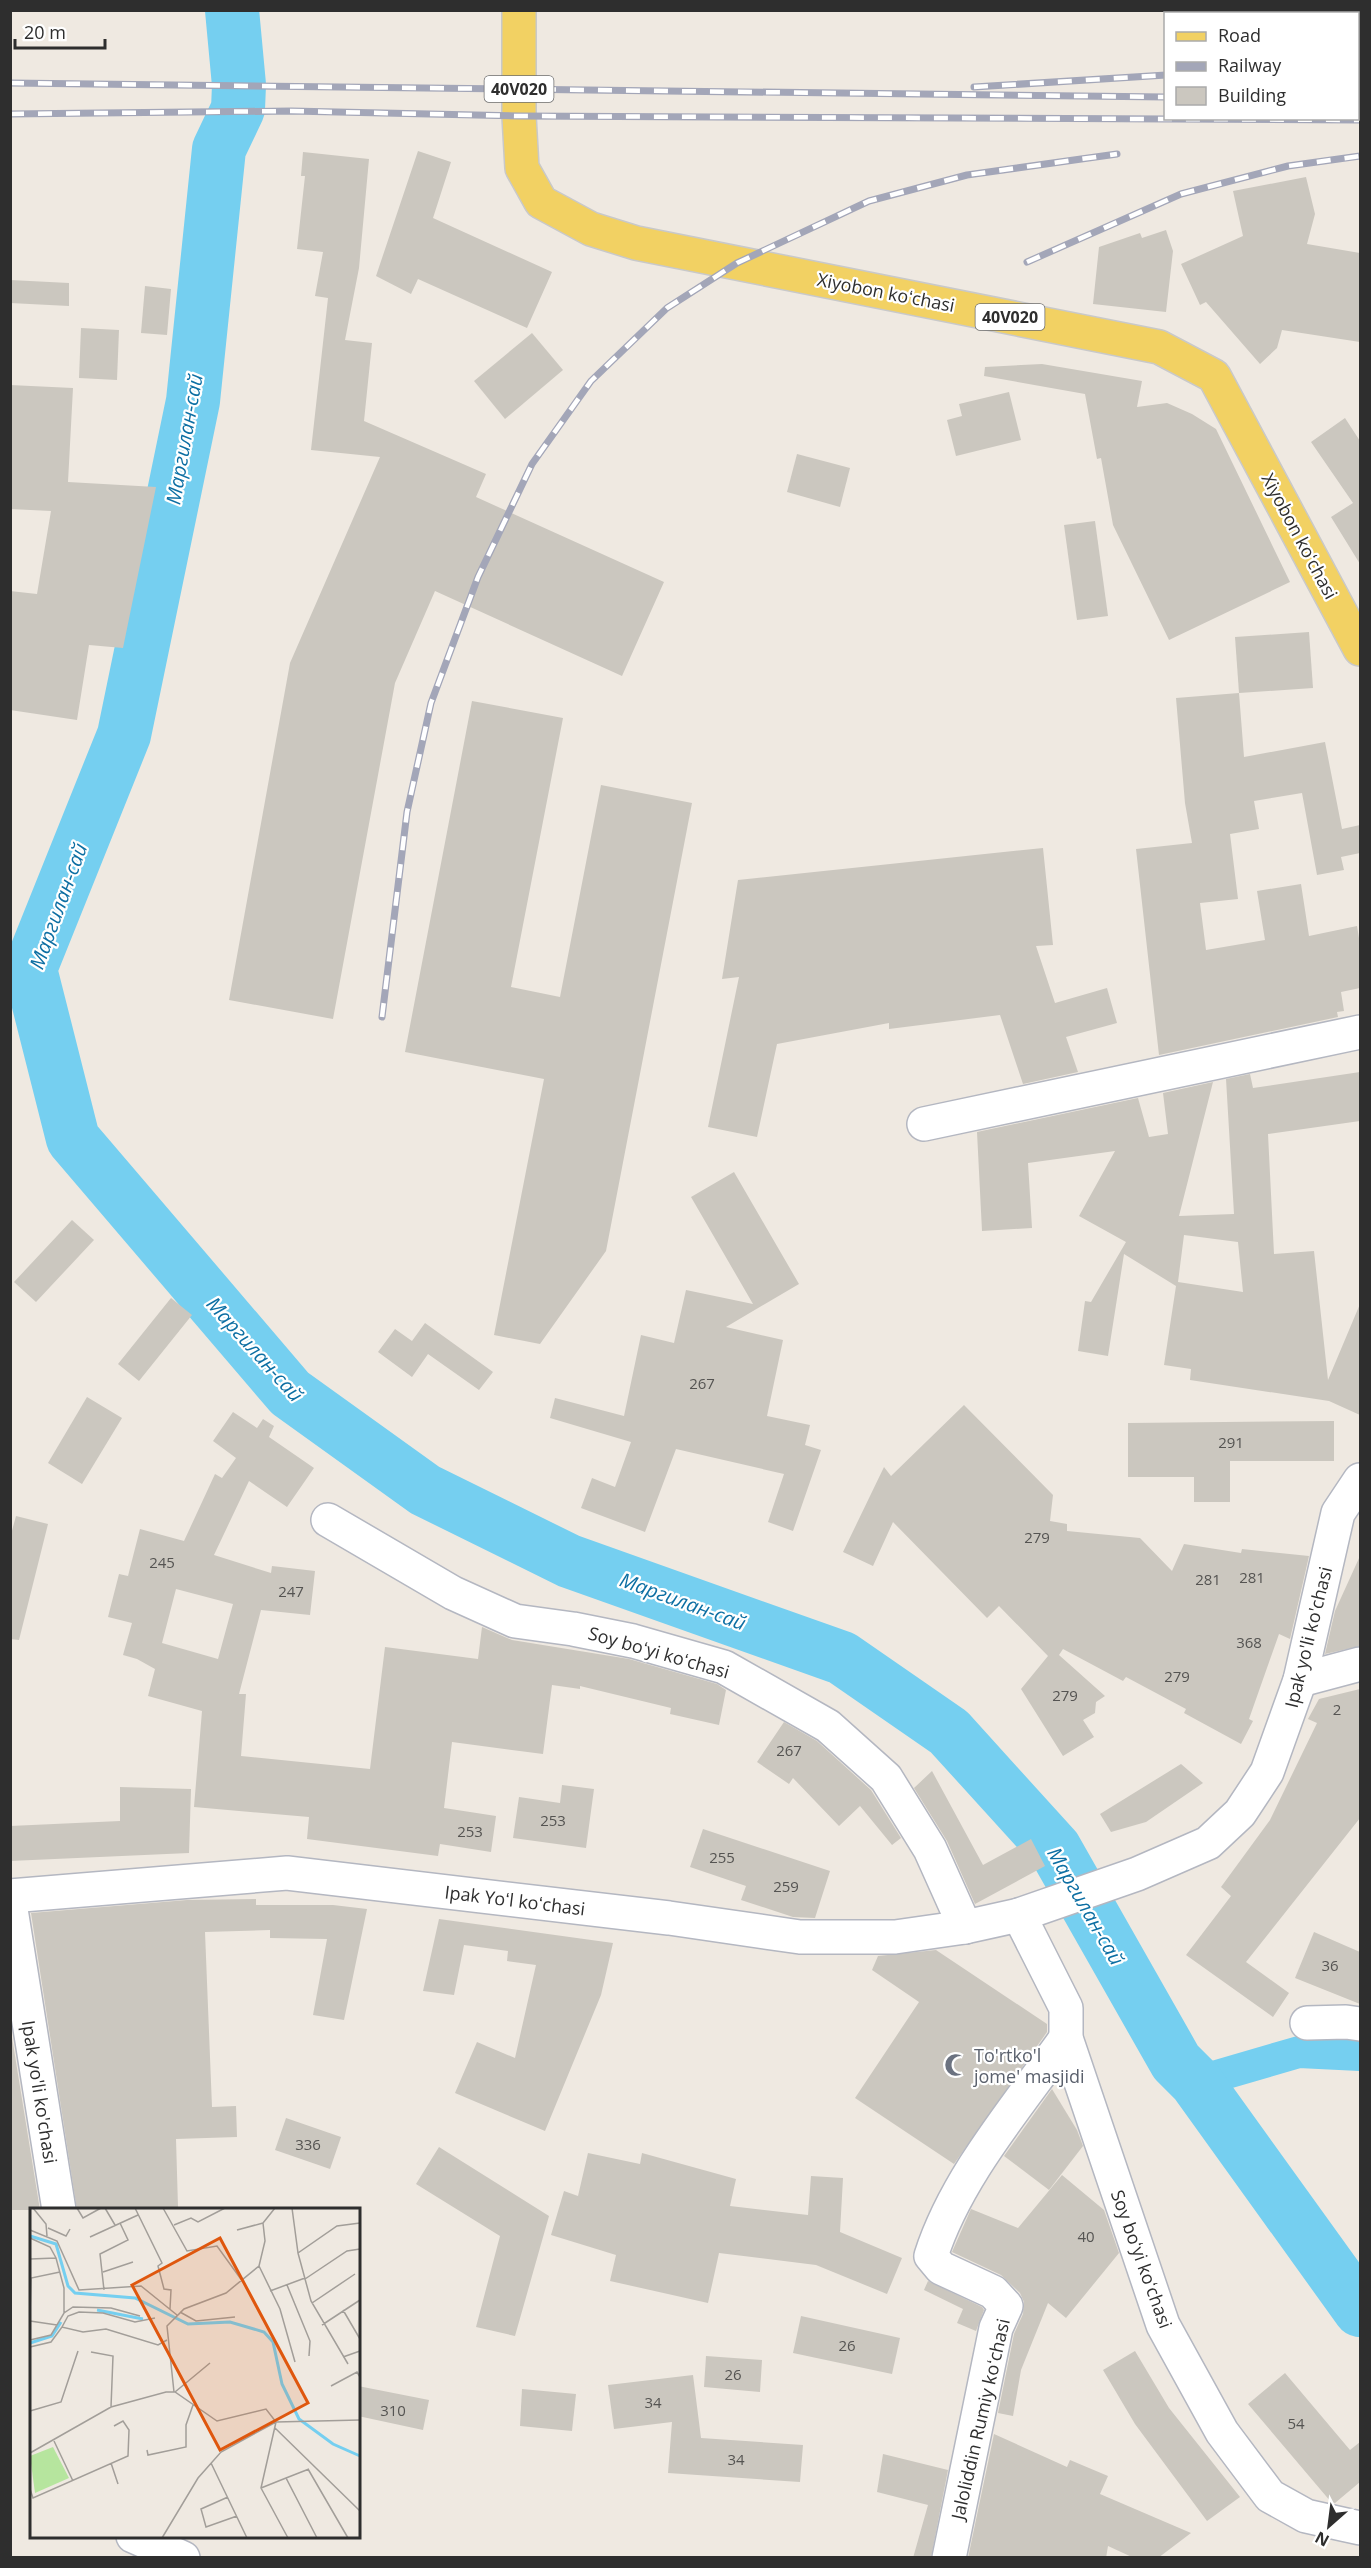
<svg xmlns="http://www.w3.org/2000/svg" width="1371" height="2568" viewBox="0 0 1371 2568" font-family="'Open Sans',sans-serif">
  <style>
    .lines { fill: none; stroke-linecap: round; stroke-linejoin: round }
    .canal { stroke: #75cff0; stroke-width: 32 }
    .river { stroke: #75cff0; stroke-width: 54 }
    .building { fill: #cbc7bf; fill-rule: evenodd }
    .minor-casing { stroke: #b4b7c1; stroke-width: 36 }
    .major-casing { stroke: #c9c9c9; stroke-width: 36 }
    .minor { stroke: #fff; stroke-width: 33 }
    .major { stroke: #f2d163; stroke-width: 33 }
    .rail-casing { stroke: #a3a6b8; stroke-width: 7 }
    .rail { stroke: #fff; stroke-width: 4.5; stroke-dasharray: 14; stroke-linecap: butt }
    .labels { text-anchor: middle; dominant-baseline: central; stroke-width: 4.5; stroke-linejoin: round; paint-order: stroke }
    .number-label { font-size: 15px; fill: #555452 }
    .shield { fill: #fff; stroke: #6d6d6d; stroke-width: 1.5 }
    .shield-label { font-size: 16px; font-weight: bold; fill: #2e2e2e }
    .street-label { font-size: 18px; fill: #2e2e2e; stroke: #fff }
    .worship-label { font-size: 18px; fill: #5b616d; stroke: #fff; text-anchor: start }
    .water-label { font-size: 20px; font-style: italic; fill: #0d6fa3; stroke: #fff }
    .inset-river { fill: none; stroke: #75cff0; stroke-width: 3 }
    .inset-road { fill: none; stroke: #a29e99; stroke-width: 1.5 }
    .view { fill: #df570e; fill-opacity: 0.15; stroke: #df570e; stroke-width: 3 }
    .inset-edge { fill: none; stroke: #2e2e2e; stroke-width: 3 }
  </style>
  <rect width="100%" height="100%" fill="#efe9e1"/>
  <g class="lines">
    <path class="canal" d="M1196,2082L1299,2052L1360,2055"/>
    <path class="river" d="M232,10L239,85L238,109L219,149L193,401L124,735L30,969L73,1139L290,1393L425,1490L569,1561L842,1658L949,1732L1055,1849L1176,2062L1196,2082L1360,2310"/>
  </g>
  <g class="building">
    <path d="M418,151L451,162L433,218L552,272L527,328L418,279L411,294L376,276Z"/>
    <path d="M303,152L369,159L359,268L345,340L372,343L364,421L486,474L476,497L664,582L622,676L435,591L395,683L333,1019L229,1000L290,663L380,457L311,450L328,298L315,296L323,252L297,249L305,176H301Z"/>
    <path d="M1306,177L1315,214L1307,244L1360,253V342L1282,330L1277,348L1260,364L1206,302L1200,305L1181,264L1243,236L1233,191Z"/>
    <path d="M1166,230L1173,251L1166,312L1093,304L1099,247L1140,233L1142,238Z"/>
    <path d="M10,280L69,283V306L10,303Z"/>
    <path d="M145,286L171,289L167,335L141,333Z"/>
    <path d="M81,328L119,330L117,380L79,378Z"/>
    <path d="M532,333L563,370L505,419L474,381Z"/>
    <path d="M1042,364L1142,381L1137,407L1167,403L1192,414L1216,429L1290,582L1169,640L1113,525L1101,458L1097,459L1085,394L984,376L985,367Z"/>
    <path d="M10,385L73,388L68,482L156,487L123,648L89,645L77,720L10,710V591L37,594L51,511L10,509Z"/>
    <path d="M1009,392L1021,440L956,456L947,420L962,416L959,404Z"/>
    <path d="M1345,418L1360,441V564L1331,517L1353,503L1311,442Z"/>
    <path d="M797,454L850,468L840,507L787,492Z"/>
    <path d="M1095,521L1108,616L1077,620L1064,525Z"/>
    <path d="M1309,632L1313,688L1239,693L1235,637Z"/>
    <path d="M1239,693L1244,757L1325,742L1342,829L1360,825V853L1341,857L1344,870L1317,875L1302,793L1254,801L1259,829L1230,834L1238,899L1200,903L1206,950L1265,940L1257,891L1301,884L1309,936L1357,926L1360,944V988L1341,992L1344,1011L1337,1012L1338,1017L1159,1055L1136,849L1192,843L1185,803L1176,698Z"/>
    <path d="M472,701L563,718L511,987L560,997L601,785L692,803L606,1251L540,1344L494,1335L544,1079L405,1052Z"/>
    <path d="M1043,848L1053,945L1036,946L1055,1003L1107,988L1117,1023L1066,1037L1078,1072L1023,1084L1000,1015L889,1029V1023L777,1044L757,1137L708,1127L739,977L722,979L738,880Z"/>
    <path d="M1360,1072V1121L1268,1134L1274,1254L1314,1251L1328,1380L1360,1304V1415L1329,1401L1190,1380L1191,1369L1164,1365L1176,1286L1124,1254L1108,1356L1078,1351L1085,1301L1091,1302L1126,1242L1079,1216L1115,1151L1028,1163L1032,1228L982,1231L977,1132L1138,1098L1149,1137L1168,1134L1163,1093L1213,1082L1179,1216L1234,1214L1226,1079L1250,1074L1253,1088ZM1184,1235L1238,1242L1243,1292L1178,1282Z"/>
    <path d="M734,1172L799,1284L726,1327L783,1340L767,1416L810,1425L805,1445L821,1450L793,1531L768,1522L784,1474L676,1449L645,1532L581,1508L592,1478L615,1487L631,1442L550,1418L555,1398L624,1416L641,1335L674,1343L686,1290L753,1304L691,1197Z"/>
    <path d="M72,1220L94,1240L36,1302L14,1282Z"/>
    <path d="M171,1298L192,1315L139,1381L118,1364Z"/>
    <path d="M425,1323L493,1372L479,1390L428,1354L412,1377L378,1352L395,1329L412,1341Z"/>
    <path d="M87,1397L122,1418L82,1484L48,1463Z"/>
    <path d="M964,1405L1053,1495L1050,1521L1067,1524V1531L1140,1538L1172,1571L1184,1544L1241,1553L1242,1549L1309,1556L1290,1639L1279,1634L1249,1719L1253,1721L1241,1744L1184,1713L1186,1709L1126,1677L1123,1681L1063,1649L1059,1655L1105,1696L1096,1702L1095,1713L1083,1720L1094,1737L1063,1756L1021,1689L1048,1656L999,1606L987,1618L893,1522L873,1566L843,1552L884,1467L891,1476Z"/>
    <path d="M233,1412L257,1428L263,1419L274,1426L269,1437L314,1468L287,1507L249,1481L214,1555L271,1573L272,1566L315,1571L310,1615L261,1610L239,1694H246L241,1756L370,1769L385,1647L478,1659L482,1627L512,1640L629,1659L717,1684L726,1690L719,1725L670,1714L671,1708L580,1686V1689L552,1685L543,1754L452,1742L444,1808L496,1816L491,1852L440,1844L438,1856L307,1839L309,1817L194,1807L202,1711L148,1696L155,1669L137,1659L123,1655L132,1623L108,1617L119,1574L128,1576L140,1529L184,1541L215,1474L222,1478L236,1458L213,1441ZM176,1589L233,1604L218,1659L162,1643Z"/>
    <path d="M1334,1421V1461H1230V1502H1194V1477H1128V1423Z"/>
    <path d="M16,1516L48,1524L19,1640L10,1639V1538Z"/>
    <path d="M1360,1556V1646L1325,1654L1335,1611Z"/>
    <path d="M1360,1689V1818L1246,1962L1289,1993L1273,2017L1186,1955L1231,1896L1221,1887L1270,1820L1317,1723L1308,1719L1319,1699Z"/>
    <path d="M784,1722L817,1741L871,1790L901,1838L892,1845L860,1806L839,1826L793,1778L789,1784L757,1762Z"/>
    <path d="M1181,1764L1203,1783L1146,1822L1111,1832L1100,1814Z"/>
    <path d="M932,1771L983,1865L1031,1839L1045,1866L975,1904L947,1841L914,1788Z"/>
    <path d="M562,1785L594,1789L586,1848L513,1838L519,1797L560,1803Z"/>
    <path d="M120,1787L191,1789L189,1853L10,1861V1826L120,1821Z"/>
    <path d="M703,1829L830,1871L815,1918L793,1917L741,1900L746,1886L690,1867Z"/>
    <path d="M256,1899V1905H333L367,1909L344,2020L313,2015L327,1939L270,1938V1930L205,1932L212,2107L236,2106L237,2137L176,2139L178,2207L77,2210L31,1913L187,1900Z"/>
    <path d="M439,1919L613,1943L601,1995L545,2131L455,2093L477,2042L515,2058L536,1965L507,1961L508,1951L464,1945L454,1995L423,1991Z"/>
    <path d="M1314,1932L1360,1952V2004L1295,1978Z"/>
    <path d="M936,1950L1047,2024V2032L954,2164L855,2098L919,2002L872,1970L878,1956Z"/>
    <path d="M10,2025L40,2210H10Z"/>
    <path d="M1052,2089L1077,2130L1083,2146L1049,2190L1004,2156Z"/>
    <path d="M286,2118L341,2137L330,2169L275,2150Z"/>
    <path d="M439,2147L549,2216L515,2336L476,2327L500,2236L416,2184Z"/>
    <path d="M588,2153L640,2164L642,2153L736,2179L730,2206L808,2215L811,2176L843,2178L840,2232L902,2258L887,2294L816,2265L719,2253L708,2303L610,2281L616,2255L551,2235L564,2191L578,2196Z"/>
    <path d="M1062,2175L1104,2210L1119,2253L1066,2318L1048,2303L1021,2370L1013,2416L998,2413L1014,2334L1023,2314L1024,2302L1020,2293L1001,2275L952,2252L971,2209L1018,2228Z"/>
    <path d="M928,2281L982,2307L984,2310L976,2331L957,2323L963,2309L924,2290Z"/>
    <path d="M801,2316L900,2338L892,2374L793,2353Z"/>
    <path d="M1135,2351L1169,2408L1240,2497L1207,2521L1135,2424L1103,2370Z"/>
    <path d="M706,2356L762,2360L760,2392L704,2387Z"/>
    <path d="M1285,2373L1350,2450L1360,2442V2482L1335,2503L1331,2502L1248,2404Z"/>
    <path d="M693,2375L701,2438L803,2445L800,2482L668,2473L672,2422L614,2429L608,2385Z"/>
    <path d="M358,2386L429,2400L423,2430L358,2416Z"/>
    <path d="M522,2389L576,2394L572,2431L520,2426Z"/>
    <path d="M994,2434L1067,2467L1070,2460L1108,2476L1100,2494L1191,2533L1158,2558H1134L1108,2546L1106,2558H968Z"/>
    <path d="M883,2454L948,2470L931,2558H913L928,2505L877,2492Z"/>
  </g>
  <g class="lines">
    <g class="minor-casing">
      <g id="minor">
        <path d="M924,1124L1360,1032"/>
        <path d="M328,1520L453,1593L515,1621L573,1629L633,1641L724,1667L828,1726L886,1778L930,1849L965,1927"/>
        <path d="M1300,1680L1360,1664"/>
        <path d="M10,1896L287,1873L669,1918L800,1937H895L965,1927L1019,1915L1137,1874L1208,1843L1240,1813L1267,1772L1300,1680L1338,1513L1360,1480"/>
        <path d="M10,1903L59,2210"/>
        <path d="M1019,1915L1066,2008V2038L1163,2325L1222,2432L1270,2496L1306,2516L1360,2528"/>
        <path d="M1307,2023L1346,2022L1360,2024"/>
        <path d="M133,2536L183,2558"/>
        <path d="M949,2558L996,2328L1006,2306L993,2292L941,2268L931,2256C956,2177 1018,2106 1066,2038"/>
      </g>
    </g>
    <g class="major-casing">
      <path id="major" d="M519,10V116L522,168L541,202L591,229L636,243L1159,347L1214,376L1360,649"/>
    </g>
    <use href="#minor" class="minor"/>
    <use href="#major" class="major"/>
    <g class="rail-casing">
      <g id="rail">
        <path d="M1358,50L1360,49"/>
        <path d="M10,83L1166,97"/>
        <path d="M974,87L1166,75"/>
        <path d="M1358,100H1360"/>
        <path d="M10,114L291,111L519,116L1360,120"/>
        <path d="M1027,262L1181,194L1288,166L1360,156"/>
        <path d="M382,1017L407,812L431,703L478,577L532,464L591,381L667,308L737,263L869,201L967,175L1117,154"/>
      </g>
    </g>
    <use href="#rail" class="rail"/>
  </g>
  <defs>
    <g id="mosque-bare" transform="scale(1.8)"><path d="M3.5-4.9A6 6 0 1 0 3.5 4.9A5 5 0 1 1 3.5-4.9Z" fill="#6b7280" stroke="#fff" stroke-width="2.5" paint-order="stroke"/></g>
  </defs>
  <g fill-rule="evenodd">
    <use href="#mosque-bare" x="956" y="2065"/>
  </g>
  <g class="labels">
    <g class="number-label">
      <text x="702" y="1383">267</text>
      <text x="1231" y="1442">291</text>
      <text x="1037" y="1537">279</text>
      <text x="162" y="1562">245</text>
      <text x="1252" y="1577">281</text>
      <text x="1208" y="1579">281</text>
      <text x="291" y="1591">247</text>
      <text x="1249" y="1642">368</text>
      <text x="1177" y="1676">279</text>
      <text x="1065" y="1695">279</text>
      <text x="1337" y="1709">2</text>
      <text x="789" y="1750">267</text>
      <text x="553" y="1820">253</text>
      <text x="470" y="1831">253</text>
      <text x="722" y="1857">255</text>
      <text x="786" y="1886">259</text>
      <text x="1330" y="1965">36</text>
      <text x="308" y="2144">336</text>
      <text x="1086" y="2236">40</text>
      <text x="847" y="2345">26</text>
      <text x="733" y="2374">26</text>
      <text x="653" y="2402">34</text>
      <text x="393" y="2410">310</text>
      <text x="1296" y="2423">54</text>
      <text x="736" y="2459">34</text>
    </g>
    <g class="shield">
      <rect x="484.5" y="76" width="69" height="26" rx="4.5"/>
      <rect x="975.5" y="304" width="69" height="26" rx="4.5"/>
    </g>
    <g class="shield-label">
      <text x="519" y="89">40V020</text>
      <text x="1010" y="317">40V020</text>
    </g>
    <g class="street-label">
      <text transform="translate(886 292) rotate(11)">Xiyobon koʻchasi</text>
      <text transform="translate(1300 536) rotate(62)">Xiyobon koʻchasi</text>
      <text transform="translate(1308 1637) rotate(-76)">Ipak yo'li ko'chasi</text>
      <text transform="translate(659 1652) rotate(16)">Soy boʻyi koʻchasi</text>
      <text transform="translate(515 1900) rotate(7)">Ipak Yoʻl koʻchasi</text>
      <text transform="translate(40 2092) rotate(81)">Ipak yo'li ko'chasi</text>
      <text transform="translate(1142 2259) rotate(70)">Soy boʻyi koʻchasi</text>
      <text transform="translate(980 2419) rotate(-77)">Jaloliddin Rumiy koʻchasi</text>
    </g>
    <g class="worship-label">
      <text x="974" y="2055">To'rtko'l<tspan x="974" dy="21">jome' masjidi</tspan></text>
    </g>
    <g class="water-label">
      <text transform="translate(184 439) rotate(-80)">Маргилан-сай</text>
      <text transform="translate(58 906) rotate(-70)">Маргилан-сай</text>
      <text transform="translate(255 1349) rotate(48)">Маргилан-сай</text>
      <text transform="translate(683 1601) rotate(20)">Маргилан-сай</text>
      <text transform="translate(1086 1906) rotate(60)">Маргилан-сай</text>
    </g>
  </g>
  <g transform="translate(30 2208)">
    <rect width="330" height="330" fill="#efe9e1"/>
    <path d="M23,239L39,270L5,285L0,248Z" fill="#b6e59e"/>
    <path class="inset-river" d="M0,28L26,36L38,78L45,85L105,90L158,116L200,114L234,124L243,134L252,176L269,211L303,236L330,248M67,102L113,111M0,135L22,128L31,114"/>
    <path class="inset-road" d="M3,0L16,16L17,28M47,0L53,10L71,0M75,0L85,17M105,0L132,55L128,58L134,81L141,82L140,101M133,0L157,43L187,38L213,74M262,0L268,45M144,17L161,10L168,14L195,0M18,20L36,28L40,21M0,22L27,33L49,82L111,78L147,107M207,22L233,15M60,29L108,7M0,30L20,39L26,50L34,80V105M0,51L26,50M229,58L250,101L265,154M73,64L103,54M275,71L317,43L330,41M257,77L280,133L279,148M74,82L70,46L98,32L90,15M240,83L275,70M282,95L325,66M313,102L330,131M150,104L166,113L205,109M0,108L1,70L30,64M0,113L27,117M292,117L330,92M32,119L38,108L49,104L73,105L105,114L125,110M0,132L21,127L34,105L43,99L81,100L110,108M0,139L21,134L32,119L53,124L76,121L128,137L137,132M61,144L83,148L81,199M313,149L330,143M318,156L281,93L268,45L307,18L330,15M301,178L327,164L330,169M144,184L137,118L154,101L196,85L229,58L235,33L233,15L245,0M145,184L180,155M0,203L31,194L48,143M246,214L231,280L258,330M246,214L330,212M245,220L330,303M24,233L43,273M117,242L118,247L156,239V217L163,197M0,245L81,199L136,184H145L187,213L236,201L246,214M81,255L88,276M181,255L217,330M278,261L318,330M256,270L279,261M231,280L256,270L287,330M0,281L3,290L98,248L99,222L93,213L84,218M198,289L171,301L176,319L207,308M132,330L168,270L191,244L246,214"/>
    <path class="view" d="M190,30L278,195L190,242L102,77Z"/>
    <rect width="330" height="330" class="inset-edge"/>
  </g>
  <rect width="1371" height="2568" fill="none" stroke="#2e2e2e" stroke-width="24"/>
  <rect x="1164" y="12" width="195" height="108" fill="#ffffff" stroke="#ababab" stroke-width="1.5"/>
  <rect x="1176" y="32" width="30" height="9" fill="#f2d163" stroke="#ababab" stroke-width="1.5"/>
  <text x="1218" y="42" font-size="18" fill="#2e2e2e">Road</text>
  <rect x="1176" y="62" width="30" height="9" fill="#a3a6b8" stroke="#ababab" stroke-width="1.5"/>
  <text x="1218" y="72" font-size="18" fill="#2e2e2e">Railway</text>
  <rect x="1176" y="87" width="30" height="18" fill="#cbc7bf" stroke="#ababab" stroke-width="1.5"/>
  <text x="1218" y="102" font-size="18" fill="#2e2e2e">Building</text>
  <g transform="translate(1329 2526) rotate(208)" stroke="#ffffff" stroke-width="4.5" paint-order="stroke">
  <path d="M0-4.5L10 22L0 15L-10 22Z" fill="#2e2e2e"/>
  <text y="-9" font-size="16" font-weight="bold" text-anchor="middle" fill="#2e2e2e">N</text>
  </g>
  <path d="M15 39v9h90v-9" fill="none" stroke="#2e2e2e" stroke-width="3"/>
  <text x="24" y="39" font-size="18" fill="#2e2e2e" stroke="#ffffff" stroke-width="4.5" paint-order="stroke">20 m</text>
</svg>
